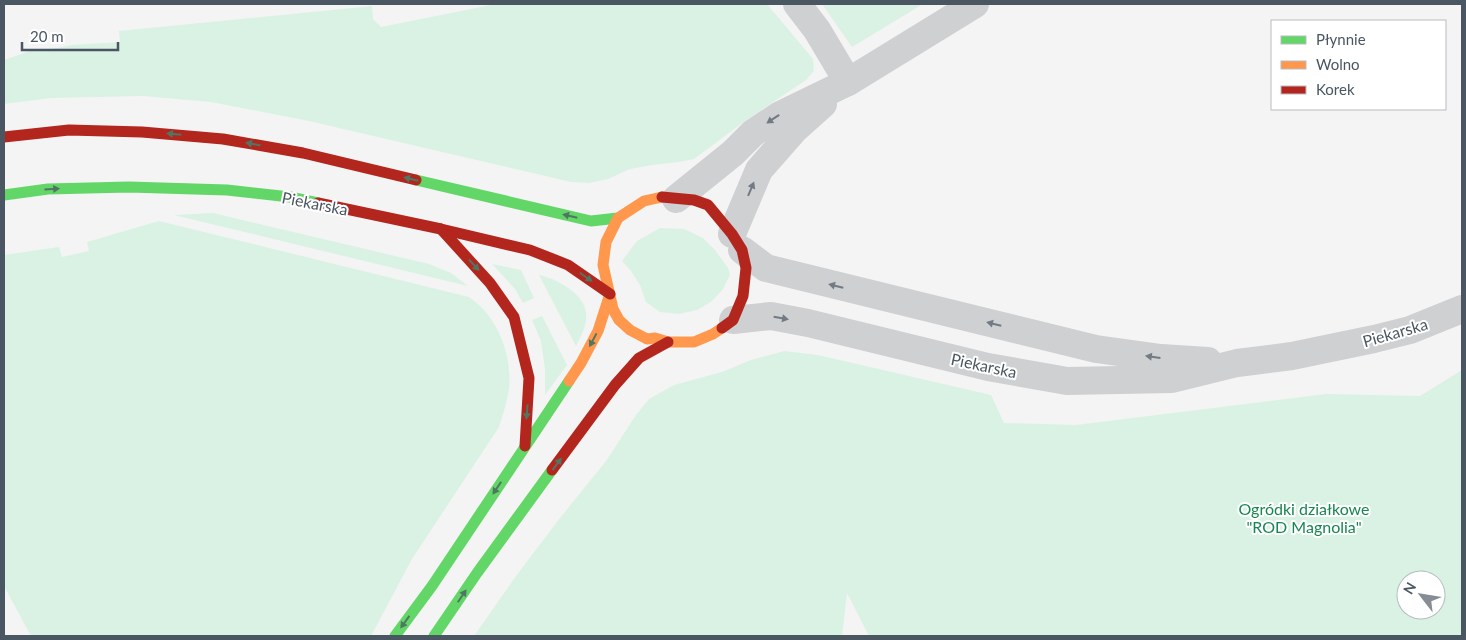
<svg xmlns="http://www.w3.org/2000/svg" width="1466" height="640" viewBox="0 0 1466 640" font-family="Lato,sans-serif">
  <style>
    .green { fill: #d9f2e3; fill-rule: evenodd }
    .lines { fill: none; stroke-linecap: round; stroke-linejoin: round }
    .street { stroke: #ced0d2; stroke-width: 28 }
    .fast { stroke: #63d668; stroke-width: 11 }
    .slow { stroke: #ff974d; stroke-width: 11 }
    .jam { stroke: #b3261e; stroke-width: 11 }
    .oneway { fill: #727b83 }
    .oneway2 { fill: #507663 }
    .labels { text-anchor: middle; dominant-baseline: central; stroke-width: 4; stroke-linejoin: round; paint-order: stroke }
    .street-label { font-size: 16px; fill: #4a5661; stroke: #fff }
    .park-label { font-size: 16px; fill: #17864f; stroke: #fff }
  </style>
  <rect width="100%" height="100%" fill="#f4f4f4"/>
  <g class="green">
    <path d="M496,4H767L813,59L814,71L806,80L745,121L694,159L679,162L652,165L630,169L608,179L589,183L571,182L309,121L211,102L143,96L51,98L4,104V60L33,50L42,51L72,45L120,42L119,31L372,6L373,19L381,27Z"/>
    <path d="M822,4H923L852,47Z"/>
    <path d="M213,213L429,264L451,273L468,286L174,215Z"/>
    <path d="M159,221L469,297C474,301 480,305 484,310C502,330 512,362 509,389C507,402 503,414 499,427L412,559L371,636H31L4,586V255L59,247L62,257L89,251L87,242Z"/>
    <path d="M660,228L684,229L703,238L715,250L728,268L730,275L723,289L712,301L697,310L679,314L660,312L646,302L640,285L631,271L622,261L637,241Z"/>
    <path d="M492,264L521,270L534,298L523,303L515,289Z"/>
    <path d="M539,275C557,279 583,293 586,312C588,324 581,336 576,346Z"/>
    <path d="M542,316L567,365L545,395V369L541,341L532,320Z"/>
    <path d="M784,351L818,355L991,395L1004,423L1076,425L1326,394L1420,396L1462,370V636H869L847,593L842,636H474L516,576L560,518L606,461L636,415L649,399L674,385L722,372L751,360ZM1406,580H1436V610H1406Z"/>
  </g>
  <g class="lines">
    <g class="street">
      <path d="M797,4L817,30L848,82"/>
      <path d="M676,199L733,153L753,133L780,115L848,82L975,4"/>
      <path d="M732,234L759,170L795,129L823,104"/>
      <path d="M742,250L766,268L1096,349L1161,358L1208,361"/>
      <path d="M733,320L771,316L808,323L988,367L1067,381L1172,379L1237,363L1292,356L1374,339L1410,330L1462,309"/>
    </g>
    <g class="fast">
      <path d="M416,180L591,221L618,218"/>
      <path d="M4,195L48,189L129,187L227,190L290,197L318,203"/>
      <path d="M395,636L432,586L569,381"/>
      <path d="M434,636L477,573L552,470"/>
    </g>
    <g class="slow">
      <path d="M662,197L644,201L618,218L606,242L603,265L613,309L619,320L630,330L647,339L655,338L668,342H694L713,334L722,328"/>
      <path d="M569,381L581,363L598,331L610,294"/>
    </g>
    <g class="jam">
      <path d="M4,137L69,130L142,132L223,139L303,153L416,180"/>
      <path d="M662,197L694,200L708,205L732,234L742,250L746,268L743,296L733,320L722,328"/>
      <path d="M318,203L441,229L530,250L568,265L610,294"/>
      <path d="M441,229L490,283L514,317L529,378L525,446"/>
      <path d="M552,470L615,385L639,358L668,342"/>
    </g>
  </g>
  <defs><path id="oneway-solid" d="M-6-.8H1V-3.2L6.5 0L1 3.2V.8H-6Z" transform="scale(1.25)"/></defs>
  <g class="oneway">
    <use href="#oneway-solid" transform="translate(773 119) rotate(146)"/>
    <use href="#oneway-solid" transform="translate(751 189) rotate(-67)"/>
    <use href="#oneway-solid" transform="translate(836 286) rotate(-166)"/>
    <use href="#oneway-solid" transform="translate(781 318) rotate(10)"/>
    <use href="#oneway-solid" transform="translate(994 324) rotate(-166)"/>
    <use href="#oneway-solid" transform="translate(1153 357) rotate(-172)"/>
  </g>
  <g class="oneway2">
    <use href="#oneway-solid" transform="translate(174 134) rotate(-175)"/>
    <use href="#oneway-solid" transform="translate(253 144) rotate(-170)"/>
    <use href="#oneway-solid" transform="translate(411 179) rotate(-167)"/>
    <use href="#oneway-solid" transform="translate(52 189) rotate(-3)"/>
    <use href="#oneway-solid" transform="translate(570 216) rotate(-167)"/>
    <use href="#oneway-solid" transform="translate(474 265) rotate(47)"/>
    <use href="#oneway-solid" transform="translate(586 277) rotate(35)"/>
    <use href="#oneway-solid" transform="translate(593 340) rotate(118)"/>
    <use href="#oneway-solid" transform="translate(527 412) rotate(94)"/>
    <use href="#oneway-solid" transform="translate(557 464) rotate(-54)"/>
    <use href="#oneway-solid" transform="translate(497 488) rotate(124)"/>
    <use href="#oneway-solid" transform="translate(462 596) rotate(-56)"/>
    <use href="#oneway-solid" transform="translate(405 622) rotate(126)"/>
  </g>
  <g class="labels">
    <g class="street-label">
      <text transform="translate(315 203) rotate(11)">Piekarska</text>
      <text transform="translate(1395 332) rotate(-16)">Piekarska</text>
      <text transform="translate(984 365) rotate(12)">Piekarska</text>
    </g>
    <g class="park-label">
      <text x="1304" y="508">Ogródki działkowe<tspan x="1304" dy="18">"ROD Magnolia"</tspan></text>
    </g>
  </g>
  <rect width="1466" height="640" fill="none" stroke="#4a5661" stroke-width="10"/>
  <rect x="1271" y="20" width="175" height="90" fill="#ffffff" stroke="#b7bbc0"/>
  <rect x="1281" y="36" width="25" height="8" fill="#63d668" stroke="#b7bbc0"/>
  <text x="1316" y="45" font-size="15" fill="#4a5661">Płynnie</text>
  <rect x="1281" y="61" width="25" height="8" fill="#ff974d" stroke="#b7bbc0"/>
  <text x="1316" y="70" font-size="15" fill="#4a5661">Wolno</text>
  <rect x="1281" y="86" width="25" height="8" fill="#b3261e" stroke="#b7bbc0"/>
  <text x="1316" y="95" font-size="15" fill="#4a5661">Korek</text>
  <g transform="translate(1421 595) rotate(301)"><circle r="24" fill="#ffffff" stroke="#b7bbc0"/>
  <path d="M0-4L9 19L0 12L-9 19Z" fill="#868d94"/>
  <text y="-8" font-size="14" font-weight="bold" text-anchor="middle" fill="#4a5661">N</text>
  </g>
  <path d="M22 42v8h96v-8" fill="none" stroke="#4a5661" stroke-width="2.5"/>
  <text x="30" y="42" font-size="15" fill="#4a5661" stroke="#ffffff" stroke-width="4" paint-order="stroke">20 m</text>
</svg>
